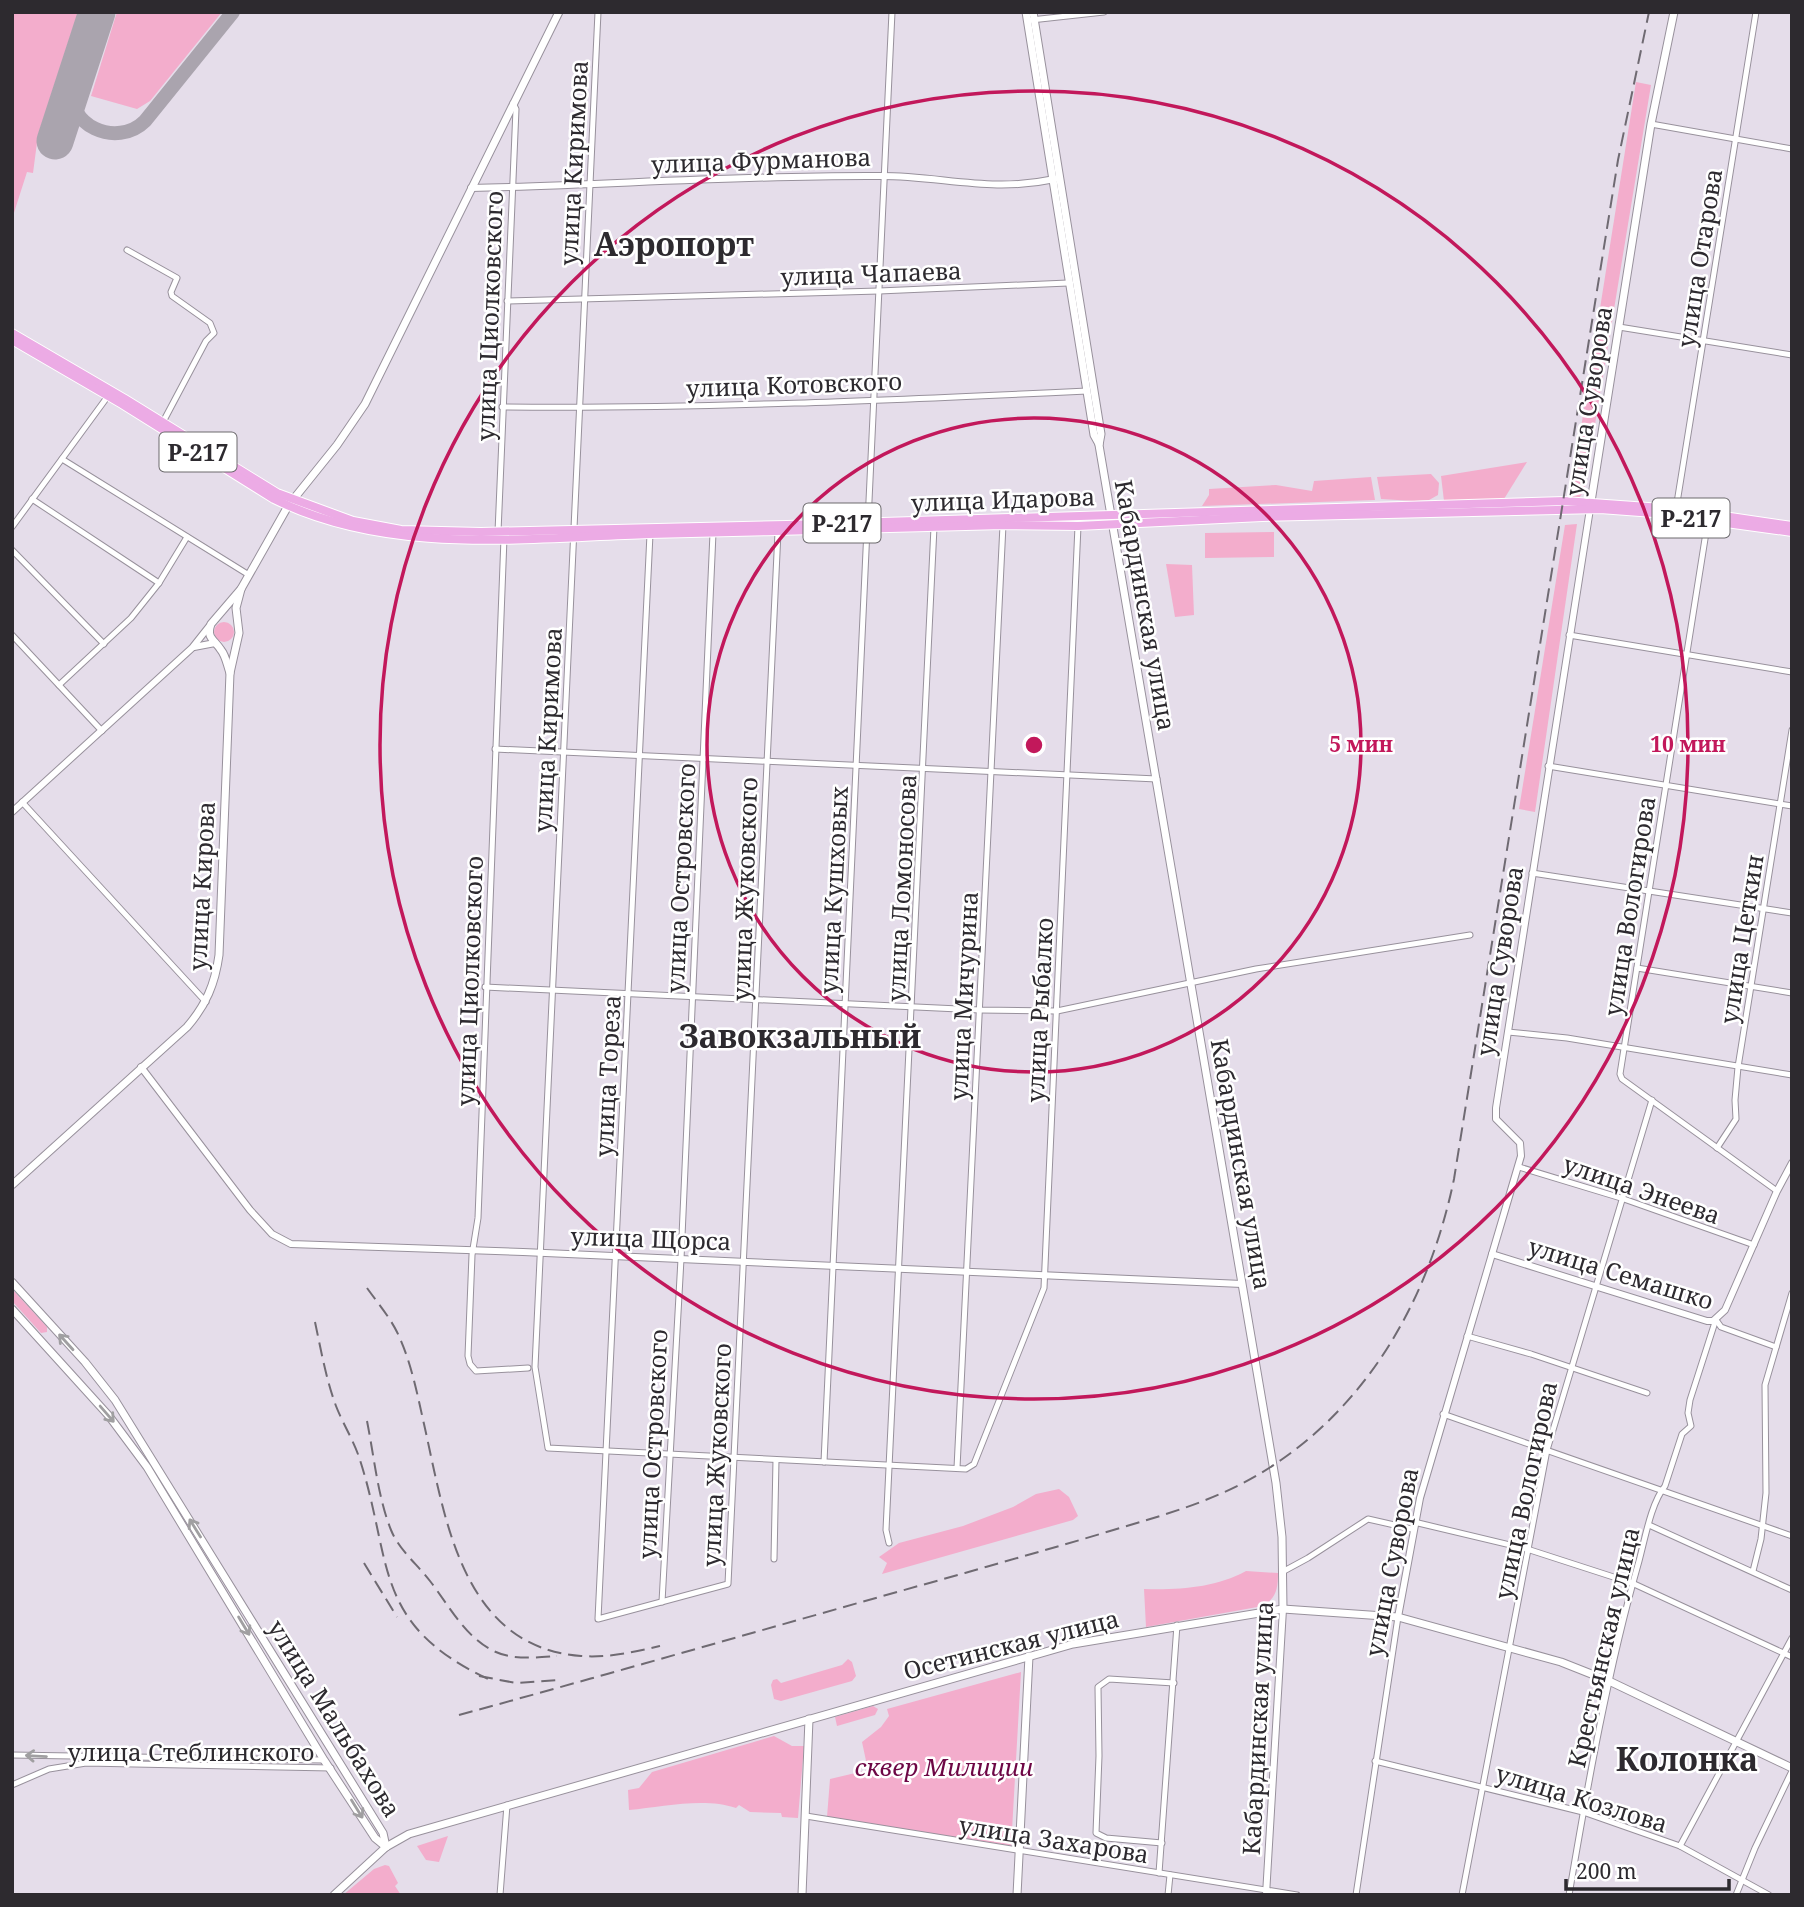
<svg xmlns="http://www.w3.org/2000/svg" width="1804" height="1907" viewBox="0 0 1804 1907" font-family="'Noto Serif',serif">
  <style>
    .green { fill: #f3adcc }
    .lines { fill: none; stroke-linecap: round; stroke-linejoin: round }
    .taxiway { stroke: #aaa4ae; stroke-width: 14 }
    .runway { stroke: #aaa4ae; stroke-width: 37 }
    .minor-casing { stroke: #98919c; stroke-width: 7 }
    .tertiary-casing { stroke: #98919c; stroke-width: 8 }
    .secondary-casing { stroke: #98919c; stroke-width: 9 }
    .primary-casing { stroke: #fff; stroke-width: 10 }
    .minor { stroke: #fff; stroke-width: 5 }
    .tertiary { stroke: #fff; stroke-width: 6 }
    .secondary { stroke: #fff; stroke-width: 7 }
    .primary { stroke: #ecabe5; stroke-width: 8 }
    .rail { stroke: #6f6a72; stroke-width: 2; stroke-dasharray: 14 7; stroke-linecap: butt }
    .oneway { stroke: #a09fa1 }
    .ring { fill: none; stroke: #c2185b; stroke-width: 3.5 }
    .labels { text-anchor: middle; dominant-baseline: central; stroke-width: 5; stroke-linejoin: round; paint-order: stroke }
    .shield { fill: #fff; stroke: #6c6a6d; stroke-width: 2 }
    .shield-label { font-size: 23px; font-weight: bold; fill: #2d2a2f }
    .street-label { font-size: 24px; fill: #2d2a2f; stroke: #fff }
    .park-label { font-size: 24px; font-style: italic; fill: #6d0645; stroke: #fff }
    .district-label { font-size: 32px; font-weight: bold; fill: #2d2a2f; stroke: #fff }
    .centre { fill: #c2185b; stroke: #fff; stroke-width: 3.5 }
    .ring-label { font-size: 21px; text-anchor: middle; font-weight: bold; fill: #c2185b; stroke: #fff; stroke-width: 5; stroke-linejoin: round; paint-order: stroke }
  </style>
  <rect width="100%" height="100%" fill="#e5ddea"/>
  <g class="green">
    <path d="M12,12H78L38,135L33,173L27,172L12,219Z"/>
    <path d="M117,12H222L150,101L137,109L91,96Z"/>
    <path d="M1636,82L1651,85L1584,491L1579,498L1570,497Z"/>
    <path d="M1527,462L1504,499L1444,501L1441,476Z"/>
    <path d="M1431,474L1439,483L1438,495L1429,500L1414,501L1381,499L1377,477Z"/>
    <path d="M1371,477L1375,500L1202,506L1209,495V489L1276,485L1312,491L1314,481Z"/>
    <path d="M1577,524L1535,812L1519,809L1565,525Z"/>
    <path d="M1274,532V557L1205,558V533Z"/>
    <path d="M1166,564L1192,565L1194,615L1175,617Z"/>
    <circle cx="224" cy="632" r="10"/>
    <path d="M12,1289L47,1327V1332L41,1333L12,1301Z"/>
    <path d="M1059,1489L1069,1497L1078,1516L1073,1520L882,1574L887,1563L879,1557L899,1543L963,1526L1013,1507L1036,1494Z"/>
    <path d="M1246,1571L1278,1573C1278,1589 1276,1598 1263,1606L1146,1627L1144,1589C1178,1590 1215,1588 1246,1571Z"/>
    <path d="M848,1659L852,1662L856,1676L852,1681L781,1701L774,1699L771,1685L773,1680L777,1679L781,1683L842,1665Z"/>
    <path d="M1021,1672L1011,1848L827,1817L830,1779L868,1770L862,1742L881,1727L889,1716L887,1709Z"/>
    <path d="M873,1706L878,1709L875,1715L837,1726L835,1717Z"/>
    <path d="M774,1736L792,1746H804L798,1818L782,1817L781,1813L750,1812L739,1805L736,1808C704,1797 662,1807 629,1810L628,1790L639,1788L652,1772Z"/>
    <path d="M448,1836L439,1862L426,1860L417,1846Z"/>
    <path d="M385,1865L389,1866L398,1883L395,1886L401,1895H343L374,1869Z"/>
  </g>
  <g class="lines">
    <path class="taxiway" d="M74,85C63,125 117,149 145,121L233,12"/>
    <path class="runway" d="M55,141L97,12"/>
    <g class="minor-casing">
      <g id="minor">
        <path d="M598,12L535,1367L548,1448L966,1469L974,1464L1044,1288L1078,526"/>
        <path d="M1031,20L1104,12"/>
        <path d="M1651,124L1792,149"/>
        <path d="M127,250L177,278L171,292L172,296L210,323L214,333L206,341L163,422"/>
        <path d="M507,301L879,291L1068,283"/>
        <path d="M1619,327L1792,355"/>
        <path d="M502,407C697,409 892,400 1087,391"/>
        <path d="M62,459L249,575"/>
        <path d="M32,499L159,583"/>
        <path d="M1676,509L1756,12"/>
        <path d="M1708,520L1620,1074L1622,1079L1777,1191"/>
        <path d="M868,522L892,12"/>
        <path d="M12,527L108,396"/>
        <path d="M498,532L516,109L513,103"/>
        <path d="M650,534L598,1619L728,1584L778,532"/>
        <path d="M504,538L478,1218L472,1255L468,1356L470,1364L476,1371L528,1368"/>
        <path d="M12,550L104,644"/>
        <path d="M12,635L102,731"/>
        <path d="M1569,635L1792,672"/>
        <path d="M59,685L131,618L159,583L187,537"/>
        <path d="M495,749L1157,779"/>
        <path d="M1548,766L1792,806"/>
        <path d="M22,802L206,1002"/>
        <path d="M1532,873L1792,913"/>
        <path d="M1637,968L1792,993"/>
        <path d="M485,987L980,1010L1057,1011L1256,969L1470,935"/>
        <path d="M1508,1032L1567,1038L1792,1075"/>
        <path d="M1717,1148L1736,1119L1735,1100L1738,1067L1792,730"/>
        <path d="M1519,1167L1621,1198L1754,1245"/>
        <path d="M1716,1320L1721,1327L1776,1347"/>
        <path d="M1467,1336L1531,1354L1647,1393"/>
        <path d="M1443,1414L1792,1536"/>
        <path d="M824,1462L867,529"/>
        <path d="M957,1468L1003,525"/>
        <path d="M1414,1522L1527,1549L1632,1583L1792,1657"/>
        <path d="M1649,1525L1792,1590"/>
        <path d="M889,1543L886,1530L934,527"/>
        <path d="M774,1559L776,1460"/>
        <path d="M1284,1571L1308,1558L1368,1519L1412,1529"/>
        <path d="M1753,1571L1761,1539L1766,1493L1765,1385L1792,1293"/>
        <path d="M662,1602L681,1259L713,533"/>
        <path d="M12,1755L324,1760"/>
        <path d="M1375,1761L1583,1812L1680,1846L1769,1895"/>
        <path d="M12,1785L49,1769L86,1763L331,1768"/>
        <path d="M806,1816L1297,1895"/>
        <path d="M1162,1843L1106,1838L1096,1833L1099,1756L1098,1687L1109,1679L1174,1683"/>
        <path d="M1680,1846L1792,1638"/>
        <path d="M1159,1873L1177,1625"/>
        <path d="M500,1895L507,1805"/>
        <path d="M1168,1895L1170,1875"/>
        <path d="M1356,1895L1398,1617"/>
        <path d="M1462,1895L1547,1450L1652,1100"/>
        <path d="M1569,1895C1588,1783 1608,1670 1639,1561C1645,1539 1651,1503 1665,1486L1682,1434L1691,1426L1688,1413L1690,1400L1716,1319"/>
        <path d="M1736,1895L1755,1848L1792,1771"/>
      </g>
    </g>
    <g class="tertiary-casing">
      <g id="tertiary">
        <path d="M471,188C607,185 744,175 881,176C943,176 990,193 1055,179"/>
        <path d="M194,647L215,643"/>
        <path d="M12,812L192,648L211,624"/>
        <path d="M141,1067L250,1210L272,1234L291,1244L523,1252L1242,1284"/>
        <path d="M1492,1254L1707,1321H1713L1725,1310L1777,1191L1792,1163"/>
        <path d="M1398,1617L1420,1498L1521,1156L1520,1143L1496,1119V1108L1590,509"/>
        <path d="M1266,1895L1283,1609"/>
      </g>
    </g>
    <g class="secondary-casing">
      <g id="secondary">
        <path d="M1026,12L1094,435L1099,444"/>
        <path d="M1033,12L1101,434L1099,445L1276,1483L1282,1537L1283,1609"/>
        <path d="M1590,508L1651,124L1674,12"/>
        <path d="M230,673C227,665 226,656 221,650C214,639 206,638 211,624L241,589L288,506L337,445L365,404L559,12"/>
        <path d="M12,1185L187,1027C206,1005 215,984 219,955L230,673L239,633L236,608L241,589"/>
        <path d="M12,1282L85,1362L115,1400L383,1833L386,1847"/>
        <path d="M12,1309L109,1416L147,1467L324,1760L375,1838L386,1847"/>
        <path d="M334,1895L386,1847L409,1834L1073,1644L1283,1609L1398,1617L1561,1662L1609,1681L1792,1768"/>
        <path d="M802,1895L809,1719"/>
        <path d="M1017,1895L1029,1656"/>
      </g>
    </g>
    <g class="primary-casing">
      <g id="primary">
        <path d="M12,333L125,399L277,493L353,521L401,530L481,532L787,525L1564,501L1676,509L1792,526"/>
        <path d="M12,340L122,404L274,499C389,556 524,538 649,534C767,531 885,529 1003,525L1078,526L1262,517L1600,509L1654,513L1792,532"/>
      </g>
    </g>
    <use href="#minor" class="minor"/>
    <use href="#tertiary" class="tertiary"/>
    <use href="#secondary" class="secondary"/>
    <use href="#primary" class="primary"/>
    <g class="rail">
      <path d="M367,1288C377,1302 389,1316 397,1332C411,1361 417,1393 424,1424C445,1517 461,1647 581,1656C608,1658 634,1652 660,1646"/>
      <path d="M315,1322C321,1350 326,1379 336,1406C343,1424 354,1441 360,1460C393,1563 372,1624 488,1679"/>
      <path d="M367,1421C374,1456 378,1498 391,1530C399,1550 417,1564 430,1581C451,1608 471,1649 509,1656C524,1659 542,1657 557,1656"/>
      <path d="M364,1563L397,1617"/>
      <path d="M479,1676L516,1683L558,1680"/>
      <path d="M459,1715C628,1669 796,1620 965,1573C1013,1559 1061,1546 1110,1531C1171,1513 1229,1497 1281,1460C1376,1394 1431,1290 1454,1179L1618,160L1649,12"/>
    </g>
  </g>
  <defs><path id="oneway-shaft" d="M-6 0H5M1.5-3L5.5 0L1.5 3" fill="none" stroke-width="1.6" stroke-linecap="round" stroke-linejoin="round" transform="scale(1.75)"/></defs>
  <g class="oneway">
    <use href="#oneway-shaft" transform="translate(66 1342) rotate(-132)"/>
    <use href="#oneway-shaft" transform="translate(107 1414) rotate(49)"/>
    <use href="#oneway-shaft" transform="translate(195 1528) rotate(-122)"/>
    <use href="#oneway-shaft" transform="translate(244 1626) rotate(59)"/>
    <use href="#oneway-shaft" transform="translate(36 1756) rotate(-177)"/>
    <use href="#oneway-shaft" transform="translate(357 1809) rotate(58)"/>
  </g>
  <g class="ring">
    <circle cx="1034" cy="745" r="327"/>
    <circle cx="1034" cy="745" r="654"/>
  </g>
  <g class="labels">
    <g class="shield">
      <rect x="159.5" y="432.5" width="77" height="39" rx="5"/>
      <rect x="1652.5" y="498.5" width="77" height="39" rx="5"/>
      <rect x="803.5" y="503.5" width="77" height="39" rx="5"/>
    </g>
    <g class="shield-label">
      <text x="198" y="452">Р-217</text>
      <text x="1691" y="518">Р-217</text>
      <text x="842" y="523">Р-217</text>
    </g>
    <g class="street-label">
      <text transform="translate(761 160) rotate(-2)">улица Фурманова</text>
      <text transform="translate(573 163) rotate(-87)">улица Киримова</text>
      <text transform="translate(1699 258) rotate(-81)">улица Отарова</text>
      <text transform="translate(871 273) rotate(-2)">улица Чапаева</text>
      <text transform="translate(489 316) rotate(-88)">улица Циолковского</text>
      <text transform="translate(794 384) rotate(-2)">улица Котовского</text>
      <text transform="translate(1588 401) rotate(-81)">улица Суворова</text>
      <text transform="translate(1003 499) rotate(-2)">улица Идарова</text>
      <text transform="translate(1146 605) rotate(80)">Кабардинская улица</text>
      <text transform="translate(547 730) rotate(-87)">улица Киримова</text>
      <text transform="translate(680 878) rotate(-87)">улица Островского</text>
      <text transform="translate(201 886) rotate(-87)">улица Кирова</text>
      <text transform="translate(901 888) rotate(-87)">улица Ломоносова</text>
      <text transform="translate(744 889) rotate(-88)">улица Жуковского</text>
      <text transform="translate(833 890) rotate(-87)">улица Кушховых</text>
      <text transform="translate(1629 906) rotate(-81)">улица Вологирова</text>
      <text transform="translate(1741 939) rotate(-81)">улица Цеткин</text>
      <text transform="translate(1499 961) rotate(-81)">улица Суворова</text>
      <text transform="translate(469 981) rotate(-88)">улица Циолковского</text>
      <text transform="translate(963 996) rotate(-87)">улица Мичурина</text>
      <text transform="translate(1039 1010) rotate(-87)">улица Рыбалко</text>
      <text transform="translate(607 1076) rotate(-87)">улица Тореза</text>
      <text transform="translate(1242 1164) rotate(80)">Кабардинская улица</text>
      <text transform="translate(1642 1189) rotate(19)">улица Энеева</text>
      <text transform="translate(651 1238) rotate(2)">улица Щорса</text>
      <text transform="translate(1621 1273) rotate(17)">улица Семашко</text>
      <text transform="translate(652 1444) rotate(-87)">улица Островского</text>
      <text transform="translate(716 1455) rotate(-87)">улица Жуковского</text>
      <text transform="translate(1525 1490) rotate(-78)">улица Вологирова</text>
      <text transform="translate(1391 1562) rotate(-79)">улица Суворова</text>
      <text transform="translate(1011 1644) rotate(-14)">Осетинская улица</text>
      <text transform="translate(1603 1647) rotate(-77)">Крестьянская улица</text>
      <text transform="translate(335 1718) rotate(58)">улица Мальбахова</text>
      <text transform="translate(1257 1728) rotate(-87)">Кабардинская улица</text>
      <text x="191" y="1751">улица Стеблинского</text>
      <text transform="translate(1582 1798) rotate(17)">улица Козлова</text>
      <text transform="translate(1054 1839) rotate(9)">улица Захарова</text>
    </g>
    <g class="park-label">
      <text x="944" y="1766">сквер Милиции</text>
    </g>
    <g class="district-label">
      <text x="674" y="243">Аэропорт</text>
      <text x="800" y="1035">Завокзальный</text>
      <text x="1687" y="1758">Колонка</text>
    </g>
  </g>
  <circle cx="1034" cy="745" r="10" class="centre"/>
  <g class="ring-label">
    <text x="1361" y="752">5 мин</text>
    <text x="1688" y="752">10 мин</text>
  </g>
  <rect width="1804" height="1907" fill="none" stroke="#2d2a2f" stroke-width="28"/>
  <path d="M1566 1879v10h163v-10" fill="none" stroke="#2d2a2f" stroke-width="3.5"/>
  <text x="1576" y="1879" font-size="21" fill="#2d2a2f" stroke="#ffffff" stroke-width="5" paint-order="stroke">200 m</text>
</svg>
